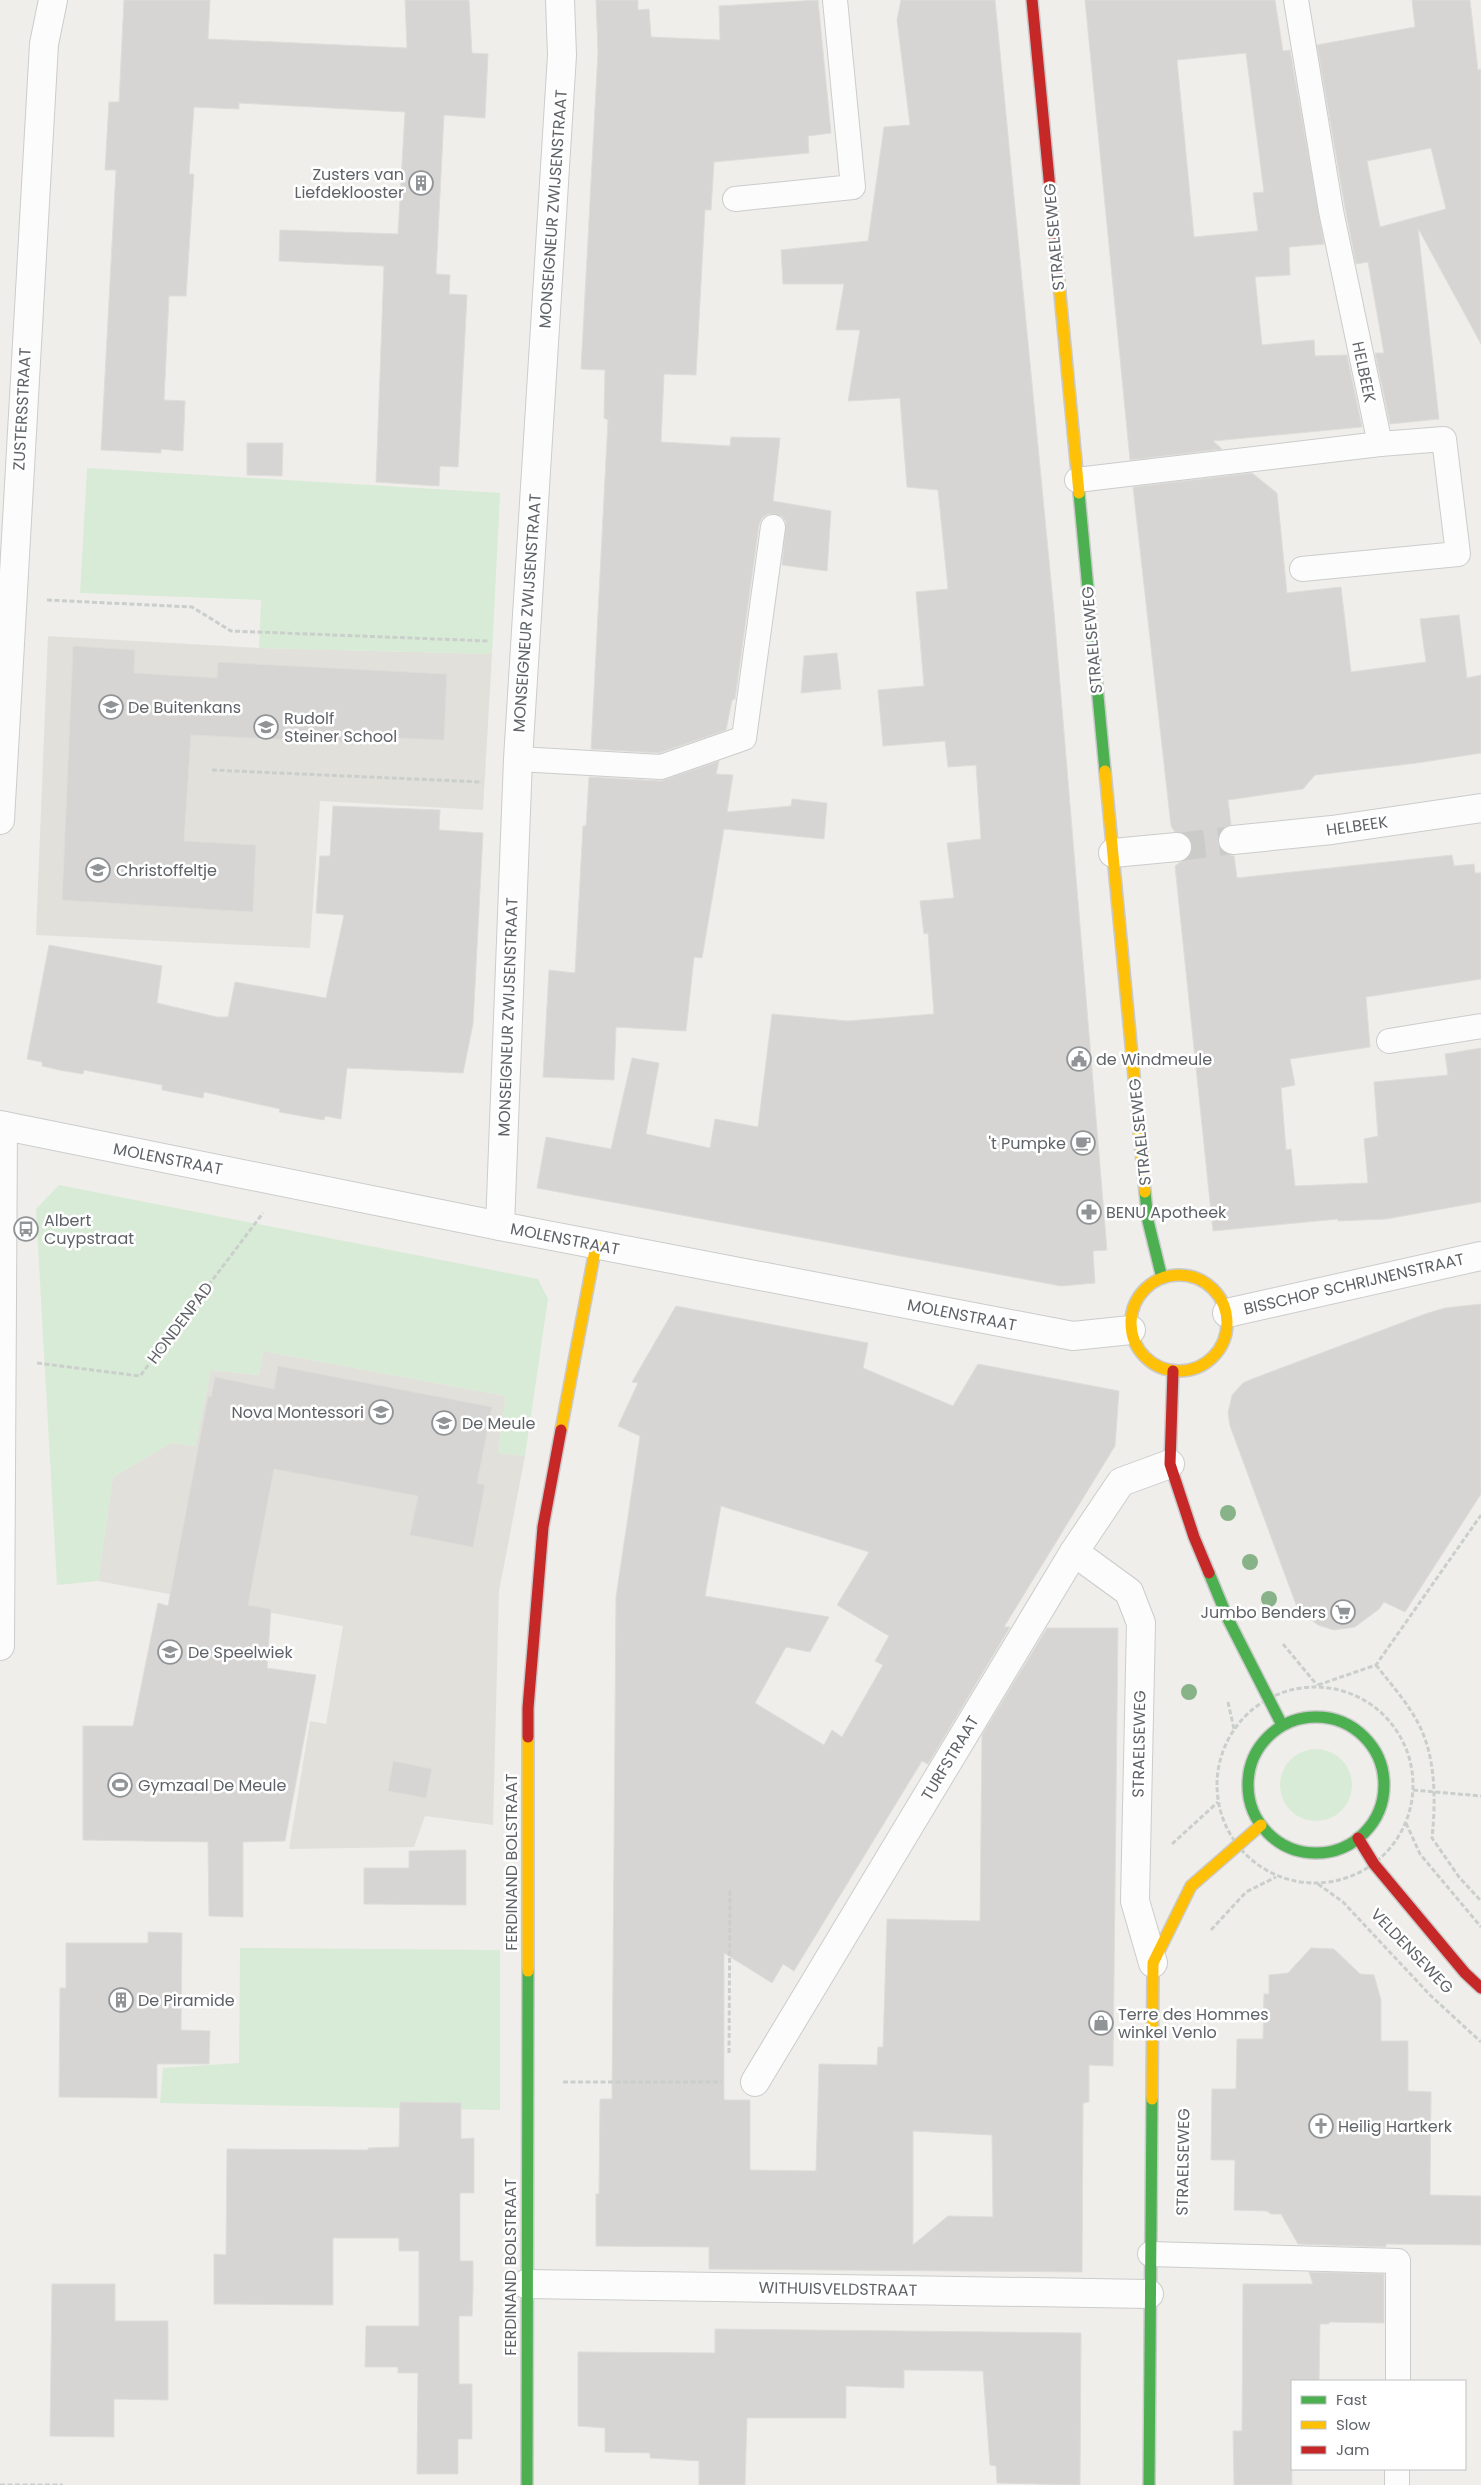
<svg xmlns="http://www.w3.org/2000/svg" width="1481" height="2485" viewBox="0 0 1481 2485" font-family="Poppins,sans-serif">
  <style>
    .education { fill: #e2e0da }
    .green { fill: #d8ebd6 }
    .building { fill: #d6d5d3; stroke: #deddd9; fill-rule: evenodd }
    .lines { fill: none; stroke-linecap: round; stroke-linejoin: round }
    .street-tunnel { stroke: #cbcbca; stroke-width: 28; stroke-dasharray: 28 14; stroke-linecap: butt }
    .lane-casing { stroke: #cbcccc; stroke-width: 26 }
    .street-casing { stroke: #cbcccc; stroke-width: 30 }
    .fast-casing { stroke: #cacacb; stroke-width: 14 }
    .slow-casing { stroke: #cacacb; stroke-width: 14 }
    .jam-casing { stroke: #cacacb; stroke-width: 14 }
    .path { stroke: #cacfcc; stroke-width: 3; stroke-dasharray: 5 2.5; stroke-linecap: butt }
    .lane { stroke: #fdfcfc; stroke-width: 24 }
    .street { stroke: #fdfcfc; stroke-width: 28 }
    .fast { stroke: #4caf50; stroke-width: 11 }
    .slow { stroke: #ffc107; stroke-width: 11 }
    .jam { stroke: #c62828; stroke-width: 11 }
    .tree { fill: #88b388 }
    .labels { text-anchor: middle; dominant-baseline: central; stroke-width: 5; stroke-linejoin: round; paint-order: stroke }
    .poi-label { font-size: 16px; fill: #5f6368; stroke: #fff; text-anchor: start }
    .street-label { font-size: 16px; fill: #5f6368; stroke: #fff }
  </style>
  <rect width="100%" height="100%" fill="#efeeea"/>
  <g class="education">
    <path d="M48,636L259,648L492,654L483,810L320,801L310,948L36,935Z"/>
    <path d="M263,1351L506,1396L498,1453L525,1456L499,1591L493,1825L425,1816L414,1847L289,1849L310,1721L326,1724L343,1626L98,1581L113,1477L171,1443L195,1446L211,1370L259,1375Z"/>
  </g>
  <g class="green">
    <path d="M87,468L500,493L492,654L259,648L261,600L80,593Z"/>
    <path d="M59,1185L538,1279L548,1299L525,1456L498,1453L506,1396L263,1351L259,1375L211,1370L195,1446L171,1443L113,1477L98,1581L57,1585L36,1209Z"/>
    <circle cx="1316" cy="1785" r="36"/>
    <path d="M240,1948L500,1950V2110L160,2103L163,2068L239,2063Z"/>
  </g>
  <g class="building">
    <path d="M124,0H210L208,39L407,48L405,0H469L472,53L488,54L485,118L444,115L436,274L450,275L449,294L467,295L458,467L440,466L439,486L376,482L384,266L279,261L280,230L398,234L405,112L239,103V109L194,107L189,174H194L186,296H169L164,400L185,401L183,451L161,449V453L101,450L116,170H105L109,102H119Z"/>
    <path d="M596,0H638V10L649,9L651,37L720,40L719,6L818,0L831,133L808,136L809,153L714,162L711,210H705L696,375L664,374L661,442L730,446L731,437L780,438L773,501L831,511L827,571L782,565L786,522L782,516L775,514H768L762,518L759,525L735,699L732,700L726,730L659,753L591,749L608,420L604,418L605,370L581,369L598,52Z"/>
    <path d="M901,0H995L1054,612L1107,1250L1093,1251L1095,1283L1061,1286L537,1188L546,1137L611,1149L632,1058L659,1063L646,1134L710,1148L715,1119L758,1127L772,1014L848,1021L934,1014L928,933L924,934L920,901L954,898L947,843L981,839L976,765L948,767L945,741L883,746L878,690L924,686L916,592L948,589L938,490L907,487L900,398L848,401L860,330H836L844,284H783L781,250L868,241L884,127L910,125L897,20Z"/>
    <path d="M1085,0H1275L1283,51L1290,50L1324,244L1289,247L1290,275L1255,277L1262,345L1314,340L1315,356L1347,355L1362,427L1213,441L1222,449L1130,460ZM1246,53L1264,192L1253,193L1258,231L1194,237L1177,60Z"/>
    <path d="M1412,0H1470L1478,70L1481,69V344L1418,228L1439,419L1390,424L1375,353H1384L1368,262L1356,264L1345,208L1317,45L1415,27ZM1431,148L1446,209L1380,227L1367,161Z"/>
    <path d="M247,443H283L282,476L247,475Z"/>
    <path d="M1252,473L1277,493L1287,593L1341,587L1351,672L1426,662L1420,619L1459,615L1467,678L1481,675V753L1417,763L1315,775L1303,789L1228,800L1231,825L1224,827L1219,833L1218,842L1220,849L1226,854L1234,856L1237,878L1452,855L1454,866L1474,864L1475,873H1481V979L1366,997L1370,1047L1290,1059L1295,1085L1281,1088L1286,1150L1291,1149L1295,1186L1368,1183L1364,1139L1378,1136L1374,1082L1448,1075L1445,1054L1481,1048V1202L1386,1219L1338,1221V1219L1213,1231L1175,866L1191,854L1192,845L1189,838L1183,833L1175,832L1171,826L1133,487Z"/>
    <path d="M73,646L135,650L134,673L217,678L218,662L447,674L444,740L349,736V743L191,735L184,841L256,845L253,912L62,900Z"/>
    <path d="M837,653L841,689L801,693L804,656Z"/>
    <path d="M719,761L716,774L733,775L727,812L791,806L792,799L827,803L824,839L724,829L702,958L694,957L686,1031L616,1027L614,1080L543,1077L549,970L575,973L583,826H586L589,777L661,781Z"/>
    <path d="M333,806L440,810L439,830L483,833L473,1024L463,1073L347,1068L341,1119L325,1116L324,1120L279,1112L280,1109L204,1092L203,1098L162,1090V1085L84,1070L83,1074L59,1070L42,1066V1062L27,1059L49,945L162,966L157,1003L217,1017H228L235,982L326,998L344,915L316,913L320,856H330Z"/>
    <path d="M1481,1304V1494L1405,1612L1384,1602L1379,1609L1355,1627L1334,1630L1318,1625L1298,1610L1230,1426L1228,1413L1232,1395L1243,1383L1252,1379L1425,1314L1445,1308Z"/>
    <path d="M676,1306L868,1343L863,1368L953,1406L978,1364L1119,1391L1115,1446L1004,1627H1010L928,1764L922,1761L794,1971L783,1964L772,1983L724,1953V2100H750V2170L816,2171L819,2064L877,2065L878,2047H883L887,1919L980,1921L982,1735L1047,1628H1118L1113,2066L1089,2065V2102L1083,2103L1082,2272L709,2269V2247L596,2246V2194H599L600,2099H612L616,1597L640,1436L618,1426L638,1383L632,1382ZM721,1506L869,1552L837,1605L889,1636L875,1661L883,1665L842,1737L832,1730L824,1745L755,1703L786,1647L810,1652L829,1617L705,1596ZM913,2131L992,2135L993,2217L948,2216L913,2245Z"/>
    <path d="M278,1366L492,1407L477,1483L485,1485L473,1547L410,1535L418,1496L274,1469L248,1605L271,1609L267,1668L316,1675L285,1841L243,1842V1917L209,1916L208,1842L83,1840V1726H133L158,1603L168,1606L208,1396L211,1397L215,1377L274,1389Z"/>
    <path d="M393,1761L432,1769L426,1798L388,1791Z"/>
    <path d="M466,1850V1905L364,1904V1868H409V1851Z"/>
    <path d="M148,1932L182,1933L181,2030L210,2031L209,2064H157V2098L59,2097L60,1988H66V1943H148Z"/>
    <path d="M1311,1948L1334,1949L1360,1974L1374,1975L1381,2000V2041H1408V2091L1431,2092L1430,2195L1481,2196V2245L1386,2244V2247L1298,2244L1281,2214H1271L1267,2211L1234,2210L1235,2160H1211L1212,2089H1236L1237,2039H1263L1264,1994H1269V1975L1288,1973Z"/>
    <path d="M400,2102L461,2103V2139L474,2138V2193H460V2261H473V2289L472,2316H459V2384H472V2439H458V2474H417L418,2373H398V2367H365L366,2326H419V2251H399V2238H333V2305L214,2304V2254L226,2255L227,2149L368,2150V2148L399,2147Z"/>
    <path d="M1309,2272L1384,2274V2323L1329,2322V2324H1320L1319,2381H1292V2485H1234L1233,2431H1242L1243,2284H1313Z"/>
    <path d="M52,2284H115V2321H168V2400L114,2399V2437L50,2436Z"/>
    <path d="M715,2329L1081,2333L1080,2485L997,2483L996,2466L990,2465L983,2371L904,2370V2388L846,2386V2418H747L745,2485H699V2461L650,2458V2453L605,2452V2428L578,2426V2352L715,2353Z"/>
  </g>
  <g class="lines">
    <path class="street-tunnel" d="M1177,847L1233,840"/>
    <g class="lane-casing">
      <g id="lane">
        <path d="M735,199L853,187L835,0"/>
        <path d="M1077,480L1380,444L1331,211L1296,0"/>
        <path d="M1302,569L1458,554L1444,439L1380,444"/>
        <path d="M518,759L661,767L744,738L773,527"/>
        <path d="M1389,1041L1481,1026"/>
        <path d="M1150,2254L1398,2261V2381"/>
        <path d="M1397,2485V2469"/>
      </g>
    </g>
    <g class="street-casing">
      <g id="street">
        <path d="M0,820L44,44L53,0"/>
        <path d="M1233,840L1332,830L1481,808"/>
        <path d="M1113,853L1177,847"/>
        <path d="M0,1125L500,1226L1073,1336L1131,1330"/>
        <path d="M500,1226L518,759L562,55L560,0"/>
        <path d="M1227,1313L1481,1256"/>
        <path d="M1074,1552L1129,1592L1141,1623L1135,1901L1153,1963"/>
        <path d="M0,1646L3,1126"/>
        <path d="M755,2082L1074,1552L1121,1482L1170,1464"/>
        <path d="M526,2284L1149,2294"/>
      </g>
    </g>
    <g class="fast-casing">
      <g id="fast">
        <path d="M1079,493L1105,771"/>
        <path d="M1145,1192L1148,1221L1162,1278"/>
        <path d="M1209,1573L1228,1619L1282,1725"/>
        <circle cx="1316" cy="1785" r="68"/>
        <path d="M527,2485L528,1971"/>
        <path d="M1149,2485L1152,2099"/>
      </g>
    </g>
    <g class="slow-casing">
      <g id="slow">
        <path d="M1058,273L1079,493"/>
        <path d="M1105,771L1145,1192"/>
        <circle cx="1179" cy="1323" r="48"/>
        <path d="M561,1430L596,1245"/>
        <path d="M528,1971V1737"/>
        <path d="M1152,2099L1153,1963L1191,1886L1261,1825"/>
      </g>
    </g>
    <g class="jam-casing">
      <g id="jam">
        <path d="M1032,0L1058,273"/>
        <path d="M1173,1371L1170,1464L1194,1537L1209,1573"/>
        <path d="M528,1737V1708L543,1527L561,1430"/>
        <path d="M1358,1838L1374,1864L1465,1973L1481,1988"/>
      </g>
    </g>
    <g class="path">
      <path d="M47,600L192,607L231,631L489,641"/>
      <path d="M212,770L482,782"/>
      <path d="M37,1363L140,1376L263,1213"/>
      <path d="M1283,1644L1317,1685"/>
      <path d="M1376,1665C1390,1683 1406,1701 1417,1721C1436,1755 1436,1800 1432,1838L1459,1877L1481,1901"/>
      <path d="M1318,1685L1376,1665L1481,1515"/>
      <circle cx="1315" cy="1785" r="98"/>
      <path d="M1228,1702L1234,1729"/>
      <path d="M1413,1790L1481,1796"/>
      <path d="M1406,1823L1420,1854L1481,1927"/>
      <path d="M1172,1844L1218,1802"/>
      <path d="M1318,1884L1343,1902L1430,1995L1481,2042"/>
      <path d="M1211,1930L1246,1892L1276,1877"/>
      <path d="M729,2053L730,1888"/>
      <path d="M563,2082H722"/>
      <path d="M0,2485H63"/>
    </g>
    <use href="#lane" class="lane"/>
    <use href="#street" class="street"/>
    <use href="#fast" class="fast"/>
    <use href="#slow" class="slow"/>
    <use href="#jam" class="jam"/>
  </g>
  <g class="tree">
    <circle cx="1228" cy="1513" r="8"/>
    <circle cx="1250" cy="1562" r="8"/>
    <circle cx="1269" cy="1599" r="8"/>
    <circle cx="1189" cy="1692" r="8"/>
  </g>
  <defs>
    <g id="building-ring" transform="scale(1.25)"><circle r="9.5" fill="#fff" stroke="#919496" stroke-width="1.5"/><path d="M-4-6H4V6H1V3H-1V6H-4ZM-2.5-4.3h1.7v1.8h-1.7ZM.8-4.3h1.7v1.8H.8ZM-2.5-1h1.7V.8h-1.7ZM.8-1h1.7V.8H.8Z" fill="#919496"/></g>
    <g id="school-ring" transform="scale(1.25)"><circle r="9.5" fill="#fff" stroke="#919496" stroke-width="1.5"/><path d="M0-5L7-2L0 1L-7-2ZM-4 1L0 2.5L4 1V4Q0 6-4 4Z" fill="#919496"/></g>
    <g id="civic-ring" transform="scale(1.25)"><circle r="9.5" fill="#fff" stroke="#919496" stroke-width="1.5"/><path d="M-.6-6.5H3V-4.5H.6V-3L4-1V1h2V6H-6V1h2V-1L-.6-3ZM-1.2 2.5V6h2.4V2.5Z" fill="#919496"/></g>
    <g id="cafe-ring" transform="scale(1.25)"><circle r="9.5" fill="#fff" stroke="#919496" stroke-width="1.5"/><path d="M-5.5-4.5H6V0H3Q3 3.5 0 3.5H-2.5Q-5.5 3.5-5.5 0ZM3-3.2v2h1.7v-2ZM-6 4.5H4V6H-6Z" fill="#919496"/></g>
    <g id="pharmacy-ring" transform="scale(1.25)"><circle r="9.5" fill="#fff" stroke="#919496" stroke-width="1.5"/><path d="M-2-6h4v4h4v4h-4v4h-4v-4h-4v-4h4Z" fill="#919496"/></g>
    <g id="bus-ring" transform="scale(1.25)"><circle r="9.5" fill="#fff" stroke="#919496" stroke-width="1.5"/><path d="M-5-6H5V4H4V6H2V4H-2V6H-4V4H-5ZM-3.5-4V0h7V-4ZM-3.5 1.2v1.5H-2V1.2ZM2 1.2v1.5H3.5V1.2Z" fill="#919496"/></g>
    <g id="supermarket-ring" transform="scale(1.25)"><circle r="9.5" fill="#fff" stroke="#919496" stroke-width="1.5"/><path d="M-6-5.5h2.5l.6 2H6L4.5 2H-2.5L-4.4-4H-6ZM-1.5 3.2a1.3 1.3 0 1 0 .1 0ZM3 3.2a1.3 1.3 0 1 0 .1 0Z" fill="#919496"/></g>
    <g id="stadium-ring" transform="scale(1.25)"><circle r="9.5" fill="#fff" stroke="#919496" stroke-width="1.5"/><path d="M0-5a6.5 5 0 1 0 0 10a6.5 5 0 1 0 0-10ZM-3.5-1.8h7v3.6h-7Z" fill="#919496"/></g>
    <g id="shop-ring" transform="scale(1.25)"><circle r="9.5" fill="#fff" stroke="#919496" stroke-width="1.5"/><path d="M-5-2.5h2.3a2.7 3.5 0 0 1 5.4 0H5L5.5 6h-11ZM-1.5-2.5h3a1.5 2.3 0 0 0-3 0Z" fill="#919496"/></g>
    <g id="church-ring" transform="scale(1.25)"><circle r="9.5" fill="#fff" stroke="#919496" stroke-width="1.5"/><path d="M-1.2-6h2.4v3.5h3.3v2.4h-3.3V6h-2.4V-.1h-3.3v-2.4h3.3Z" fill="#919496"/></g>
  </defs>
  <g fill-rule="evenodd">
    <use href="#building-ring" x="421" y="183"/>
    <use href="#school-ring" x="111" y="707"/>
    <use href="#school-ring" x="266" y="727"/>
    <use href="#school-ring" x="98" y="870"/>
    <use href="#civic-ring" x="1079" y="1059"/>
    <use href="#cafe-ring" x="1083" y="1143"/>
    <use href="#pharmacy-ring" x="1089" y="1212"/>
    <use href="#bus-ring" x="26" y="1229"/>
    <use href="#school-ring" x="381" y="1412"/>
    <use href="#school-ring" x="444" y="1423"/>
    <use href="#supermarket-ring" x="1343" y="1612"/>
    <use href="#school-ring" x="170" y="1652"/>
    <use href="#stadium-ring" x="120" y="1785"/>
    <use href="#building-ring" x="121" y="2000"/>
    <use href="#shop-ring" x="1101" y="2023"/>
    <use href="#church-ring" x="1321" y="2126"/>
  </g>
  <g class="labels">
    <g class="poi-label">
      <text x="404" y="174" text-anchor="end">Zusters van<tspan x="404" dy="18">Liefdeklooster</tspan></text>
      <text x="128" y="707">De Buitenkans</text>
      <text x="284" y="718">Rudolf<tspan x="284" dy="18">Steiner School</tspan></text>
      <text x="116" y="870">Christoffeltje</text>
      <text x="1096" y="1059">de Windmeule</text>
      <text x="1066" y="1143" text-anchor="end">'t Pumpke</text>
      <text x="1106" y="1212">BENU Apotheek</text>
      <text x="44" y="1220">Albert<tspan x="44" dy="18">Cuypstraat</tspan></text>
      <text x="364" y="1412" text-anchor="end">Nova Montessori</text>
      <text x="462" y="1423">De Meule</text>
      <text x="1326" y="1612" text-anchor="end">Jumbo Benders</text>
      <text x="188" y="1652">De Speelwiek</text>
      <text x="138" y="1785">Gymzaal De Meule</text>
      <text x="138" y="2000">De Piramide</text>
      <text x="1118" y="2014">Terre des Hommes<tspan x="1118" dy="18">winkel Venlo</tspan></text>
      <text x="1338" y="2126">Heilig Hartkerk</text>
    </g>
    <g class="street-label">
      <text transform="translate(553 209) rotate(-86)">MONSEIGNEUR ZWIJSENSTRAAT</text>
      <text transform="translate(1054 237) rotate(-95)">STRAELSEWEG</text>
      <text transform="translate(1364 372) rotate(78)">HELBEEK</text>
      <text transform="translate(22 409) rotate(-87)">ZUSTERSSTRAAT</text>
      <text transform="translate(527 613) rotate(-86)">MONSEIGNEUR ZWIJSENSTRAAT</text>
      <text transform="translate(1092 640) rotate(-95)">STRAELSEWEG</text>
      <text transform="translate(1357 826) rotate(-8)">HELBEEK</text>
      <text transform="translate(508 1017) rotate(-88)">MONSEIGNEUR ZWIJSENSTRAAT</text>
      <text transform="translate(1140 1132) rotate(-96)">STRAELSEWEG</text>
      <text transform="translate(168 1159) rotate(11)">MOLENSTRAAT</text>
      <text transform="translate(565 1239) rotate(11)">MOLENSTRAAT</text>
      <text transform="translate(1354 1284) rotate(-13)">BISSCHOP SCHRIJNENSTRAAT</text>
      <text transform="translate(962 1315) rotate(11)">MOLENSTRAAT</text>
      <text transform="translate(180 1323) rotate(-53)">HONDENPAD</text>
      <text transform="translate(1139 1744) rotate(-89)">STRAELSEWEG</text>
      <text transform="translate(950 1758) rotate(-59)">TURFSTRAAT</text>
      <text transform="translate(511 1862) rotate(-90)">FERDINAND BOLSTRAAT</text>
      <text transform="translate(1412 1951) rotate(46)">VELDENSEWEG</text>
      <text transform="translate(1183 2162) rotate(-89)">STRAELSEWEG</text>
      <text transform="translate(510 2267) rotate(-90)">FERDINAND BOLSTRAAT</text>
      <text transform="translate(838 2289) rotate(1)">WITHUISVELDSTRAAT</text>
    </g>
  </g>
  <rect x="1291" y="2380" width="175" height="90" fill="#ffffff" stroke="#bfc1c3"/>
  <rect x="1301" y="2396" width="25" height="8" fill="#4caf50" stroke="#bfc1c3"/>
  <text x="1336" y="2405" font-size="15" fill="#5f6368">Fast</text>
  <rect x="1301" y="2421" width="25" height="8" fill="#ffc107" stroke="#bfc1c3"/>
  <text x="1336" y="2430" font-size="15" fill="#5f6368">Slow</text>
  <rect x="1301" y="2446" width="25" height="8" fill="#c62828" stroke="#bfc1c3"/>
  <text x="1336" y="2455" font-size="15" fill="#5f6368">Jam</text>
</svg>
